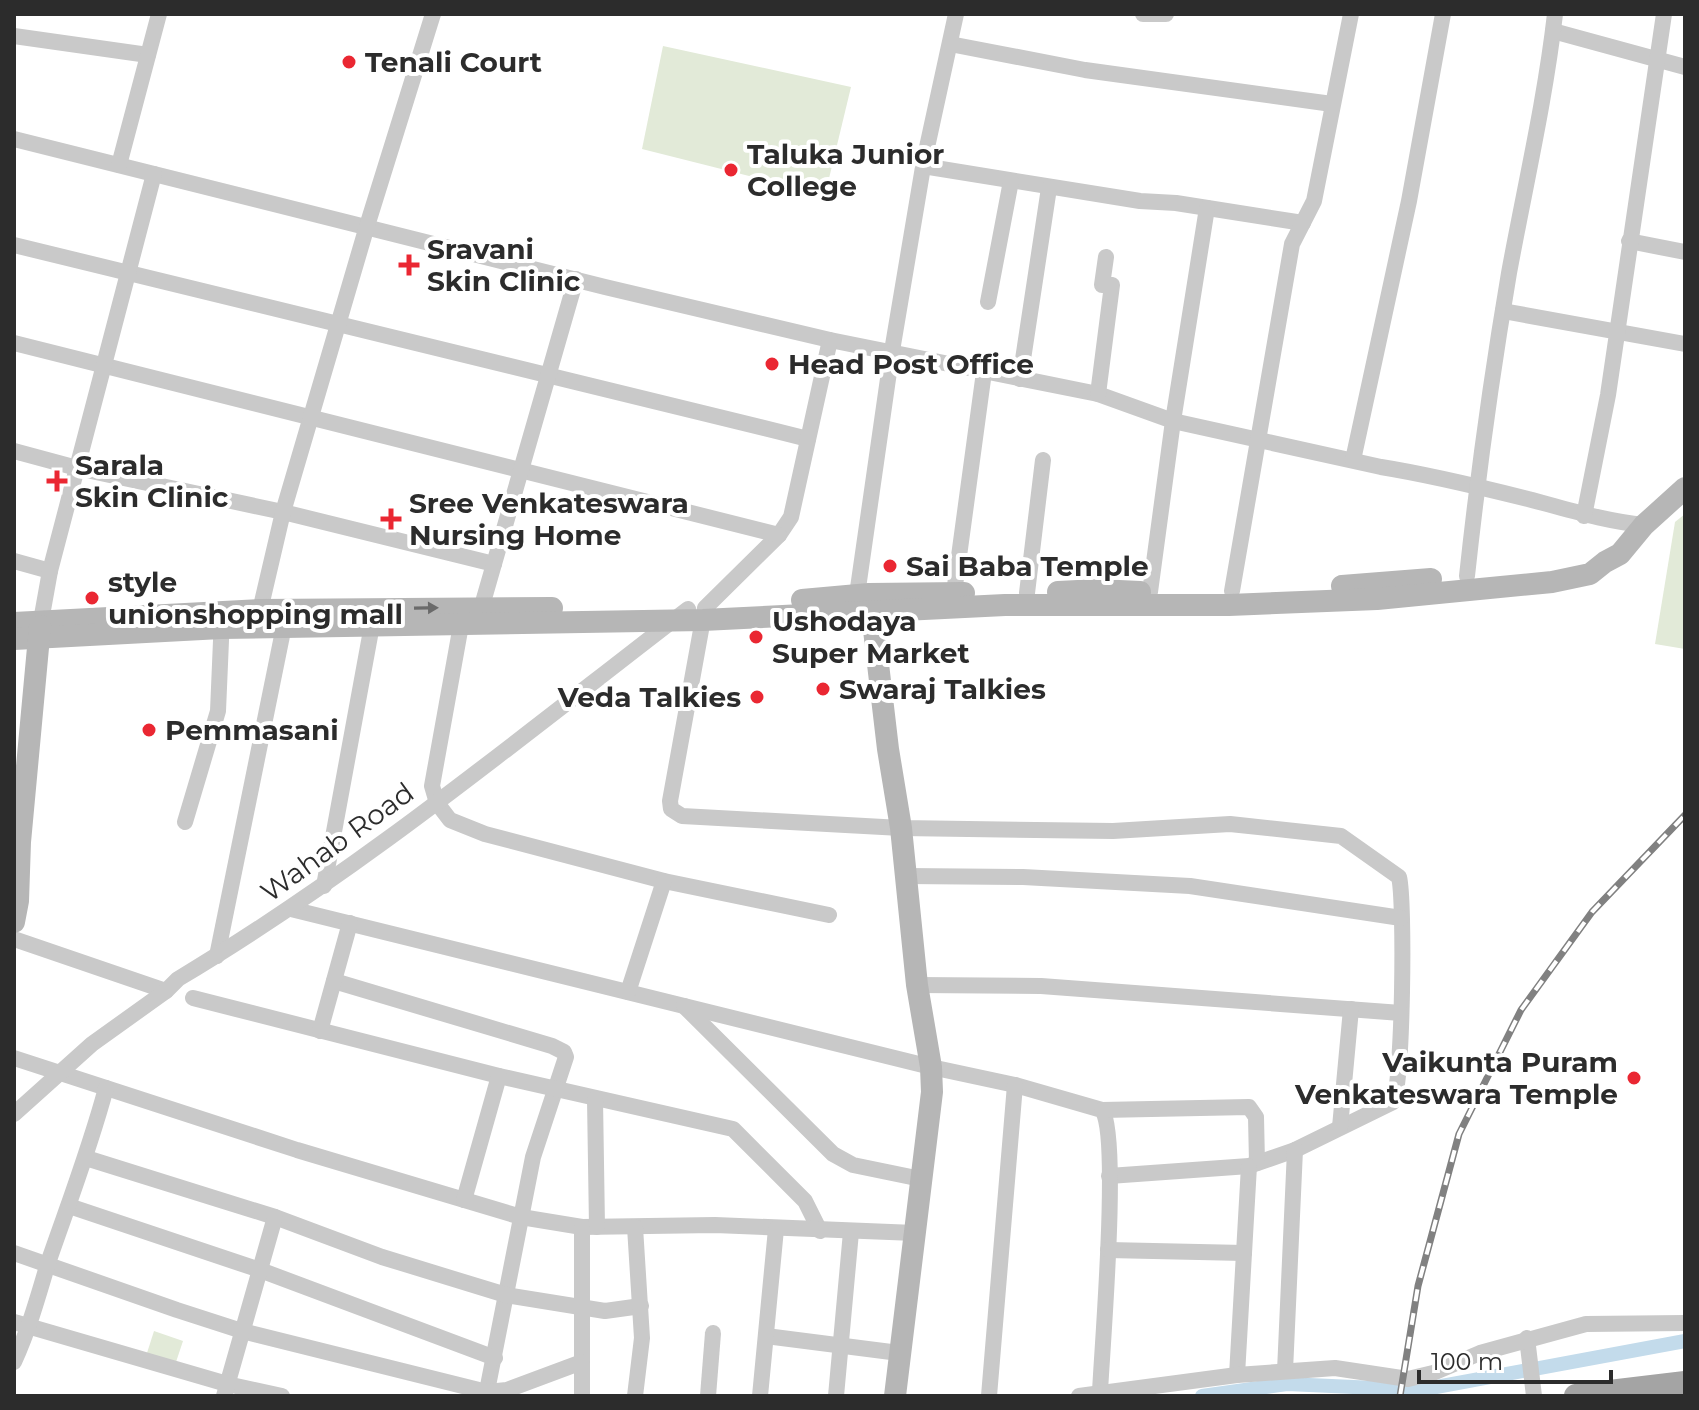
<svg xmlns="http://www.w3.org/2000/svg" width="1699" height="1410" viewBox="0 0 1699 1410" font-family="Montserrat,sans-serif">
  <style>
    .green { fill: #e2ead8 }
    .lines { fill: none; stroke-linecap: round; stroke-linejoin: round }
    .canal { stroke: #c3dbeb; stroke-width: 14 }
    .street { stroke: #c9c9c9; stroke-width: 16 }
    .secondary { stroke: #b6b6b6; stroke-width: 22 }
    .primary { stroke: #a4a4a4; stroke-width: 24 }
    .rail-casing { stroke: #818181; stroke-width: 7 }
    .rail { stroke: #fff; stroke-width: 4; stroke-dasharray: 12; stroke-linecap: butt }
    .oneway { fill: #6a6a6a }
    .poi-dot { fill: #ea2732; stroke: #fff; stroke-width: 3 }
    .labels { text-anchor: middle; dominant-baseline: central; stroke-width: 8; stroke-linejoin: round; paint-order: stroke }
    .poi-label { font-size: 28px; font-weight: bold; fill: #2c2c2c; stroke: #fff; text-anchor: start }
    .street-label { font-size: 28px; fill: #2c2c2c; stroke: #fff }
  </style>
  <rect width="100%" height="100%" fill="#fff"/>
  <g class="green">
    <path d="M663,46L851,87L825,195L642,149Z"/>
    <path d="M1685,514V649L1655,644L1675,522Z"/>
    <path d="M154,1331L183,1341L176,1362L147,1353Z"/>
  </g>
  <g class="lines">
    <path class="canal" d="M1202,1396L1287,1384L1420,1390L1685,1341"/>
    <g class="street">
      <path d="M1143,14H1166"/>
      <path d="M1553,31L1685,67"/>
      <path d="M14,36L148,55"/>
      <path d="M950,44L1085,70L1332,104"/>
      <path d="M14,139L605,287L830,340L1098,394L1173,421L1381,467C1431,475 1480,487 1528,499C1567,509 1603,521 1644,525"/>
      <path d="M119,165L159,14"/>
      <path d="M923,166L1140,201L1176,203L1303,223"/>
      <path d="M1629,241L1685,252"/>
      <path d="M14,245C279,309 544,372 808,439"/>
      <path d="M988,302L1011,181"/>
      <path d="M1503,311L1685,344"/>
      <path d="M830,340L791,517L779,535L705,608L670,801L671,809L682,816L901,828L1113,831L1230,824L1341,836L1399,877C1405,900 1403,1085 1393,1102L1295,1150L1249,1166L1109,1176"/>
      <path d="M14,343L779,535"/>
      <path d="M1020,379L1049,188"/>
      <path d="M1098,394L1112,285H1102L1106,257"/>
      <path d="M14,451L77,468L283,512L494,564"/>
      <path d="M1353,460L1409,201L1443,14"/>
      <path d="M1584,516L1608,395L1664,14"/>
      <path d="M14,561L50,571"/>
      <path d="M1467,576C1478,474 1492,373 1509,273C1525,186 1545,101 1555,14"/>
      <path d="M1232,591L1292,244L1314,201L1351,14"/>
      <path d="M1150,592L1173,421L1207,208"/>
      <path d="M954,593L984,372"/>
      <path d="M1027,593L1043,460"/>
      <path d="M857,595L892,351L924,161L956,14"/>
      <path d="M463,614L432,786L437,803L450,820L485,834L664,881L829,915"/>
      <path d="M479,616L576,279"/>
      <path d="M258,619L283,512L367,226L433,14"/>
      <path d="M41,621L50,571L154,174"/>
      <path d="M185,822L218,711L222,617"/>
      <path d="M906,876L1023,877L1190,886L1401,918"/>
      <path d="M324,886L372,625"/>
      <path d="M291,909L931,1067L1015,1085L1102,1110C1120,1136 1102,1348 1100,1392"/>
      <path d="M14,939L166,991"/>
      <path d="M217,956L284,626"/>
      <path d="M334,981L552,1046L564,1052L566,1057L533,1157L486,1396"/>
      <path d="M917,985L1041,986L1401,1013"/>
      <path d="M628,992L664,881"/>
      <path d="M193,998L499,1076L733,1129L805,1201L820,1231"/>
      <path d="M684,1006L833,1154L853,1165L921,1179"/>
      <path d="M320,1031L350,923"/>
      <path d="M14,1058L297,1150L521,1217L582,1227L715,1225L915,1233"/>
      <path d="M595,1099L597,1227"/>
      <path d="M1102,1110L1249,1107L1256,1117L1257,1163"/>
      <path d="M14,1114L92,1044L166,991L178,979C359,871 521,737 688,609"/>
      <path d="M1340,1127L1351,1009"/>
      <path d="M86,1158L275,1217L382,1257L506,1295L605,1311L641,1306"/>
      <path d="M464,1200L499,1076"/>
      <path d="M69,1206L260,1270L495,1358"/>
      <path d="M582,1227V1396"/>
      <path d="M635,1227L642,1338L635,1396"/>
      <path d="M1108,1250L1244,1253"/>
      <path d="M14,1253L177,1310L242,1331L487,1392L507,1390L582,1362"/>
      <path d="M14,1322L227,1384L282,1396"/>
      <path d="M766,1336L899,1353"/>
      <path d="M1527,1338L1534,1396"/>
      <path d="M14,1362C29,1329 38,1297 48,1263C68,1205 90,1148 106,1088"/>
      <path d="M1285,1371L1295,1150"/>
      <path d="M1237,1375L1249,1166"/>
      <path d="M224,1396L275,1217"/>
      <path d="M708,1396L713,1333"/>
      <path d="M760,1396L776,1229"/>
      <path d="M836,1396L851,1232"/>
      <path d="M989,1396L1015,1085"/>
      <path d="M1079,1396L1237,1375L1335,1368L1408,1379L1433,1373L1480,1353L1586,1324L1685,1323"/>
    </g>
    <g class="secondary">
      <path d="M1342,586L1431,579"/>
      <path d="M1058,592L1098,590L1140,592"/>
      <path d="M870,596L888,749L901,828L917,985L931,1067L932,1092L895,1396"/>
      <path d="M802,600L869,594L964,593"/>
      <path d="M14,623L259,610L552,608"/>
      <path d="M14,639L221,628L703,620L1005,605H1229L1377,599L1552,582L1590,574L1605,562L1620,554L1644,525L1685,488"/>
      <path d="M14,922L18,901L20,842L40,626"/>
    </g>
    <path class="primary" d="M1576,1396L1685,1383"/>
    <g class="rail-casing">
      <path id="rail" d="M1400,1396L1418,1286L1459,1134L1521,1010L1592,912L1685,815"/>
    </g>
    <use href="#rail" class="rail"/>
  </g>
  <defs><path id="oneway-solid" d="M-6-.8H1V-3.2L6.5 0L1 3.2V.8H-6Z" transform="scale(2)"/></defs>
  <use class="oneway" href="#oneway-solid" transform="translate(426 608) rotate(-1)"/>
  <g class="poi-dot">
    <circle cx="349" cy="62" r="8"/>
    <circle cx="731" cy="170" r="8"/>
    <path d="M405 253h8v8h8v8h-8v8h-8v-8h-8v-8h8z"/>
    <circle cx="772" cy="364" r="8"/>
    <path d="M53 469h8v8h8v8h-8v8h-8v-8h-8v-8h8z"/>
    <path d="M387 507h8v8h8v8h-8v8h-8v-8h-8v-8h8z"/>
    <circle cx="890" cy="566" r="8"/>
    <circle cx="92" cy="598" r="8"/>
    <circle cx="756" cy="637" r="8"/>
    <circle cx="823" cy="689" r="8"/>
    <circle cx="757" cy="697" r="8"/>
    <circle cx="149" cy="730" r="8"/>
    <circle cx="1634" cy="1078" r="8"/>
  </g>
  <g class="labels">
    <g class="poi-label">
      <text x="365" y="62">Tenali Court</text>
      <text x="747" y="154">Taluka Junior<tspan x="747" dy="32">College</tspan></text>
      <text x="427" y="249">Sravani<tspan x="427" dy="32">Skin Clinic</tspan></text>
      <text x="788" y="364">Head Post Office</text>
      <text x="75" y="465">Sarala<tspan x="75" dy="32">Skin Clinic</tspan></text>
      <text x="409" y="503">Sree Venkateswara<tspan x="409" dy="32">Nursing Home</tspan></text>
      <text x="906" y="566">Sai Baba Temple</text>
      <text x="108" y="582">style<tspan x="108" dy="32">unionshopping mall</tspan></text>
      <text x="772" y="621">Ushodaya<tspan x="772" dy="32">Super Market</tspan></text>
      <text x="839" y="689">Swaraj Talkies</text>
      <text x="741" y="697" text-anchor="end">Veda Talkies</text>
      <text x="165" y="730">Pemmasani</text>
      <text x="1618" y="1062" text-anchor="end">Vaikunta Puram<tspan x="1618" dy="32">Venkateswara Temple</tspan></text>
    </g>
    <g class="street-label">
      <text transform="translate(337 842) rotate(-36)">Wahab Road</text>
    </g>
  </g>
  <rect width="1699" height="1410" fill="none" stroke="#2c2c2c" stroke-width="32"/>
  <path d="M1419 1370v12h192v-12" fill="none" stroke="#2c2c2c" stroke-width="4"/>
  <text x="1431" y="1370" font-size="24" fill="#2c2c2c" stroke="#ffffff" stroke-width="6" paint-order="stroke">100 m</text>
</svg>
